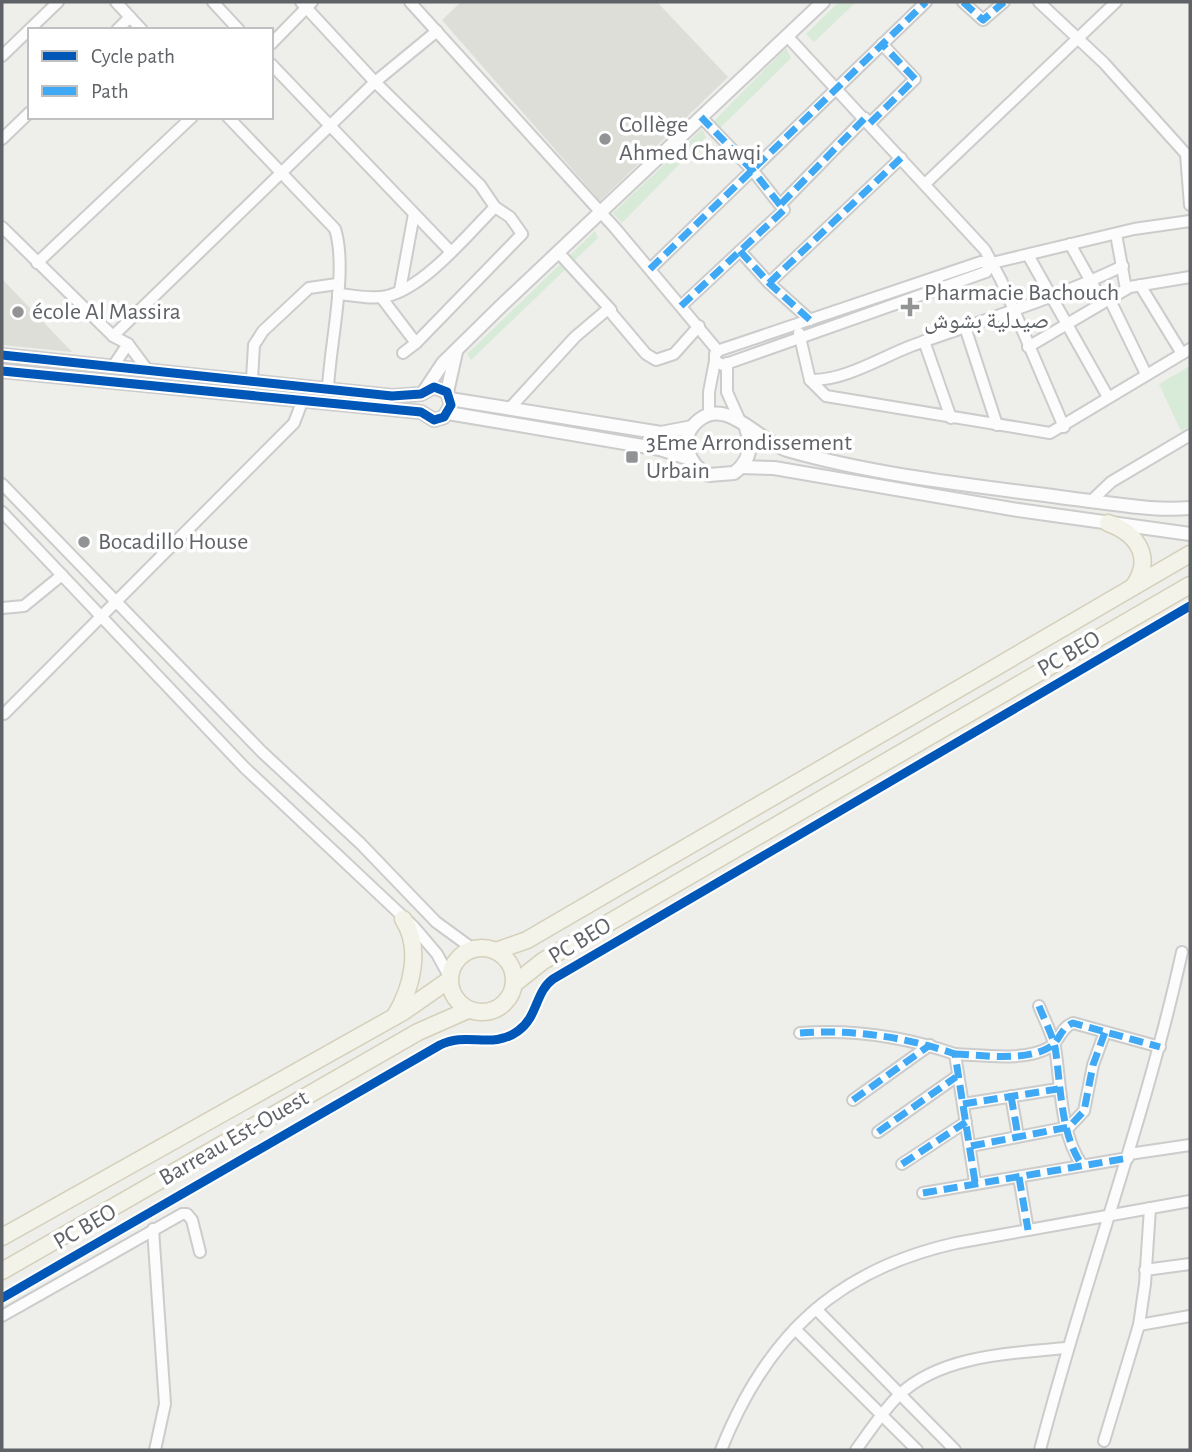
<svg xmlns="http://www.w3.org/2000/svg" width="1192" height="1452" viewBox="0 0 1192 1452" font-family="'Alegreya Sans','Noto Naskh Arabic',sans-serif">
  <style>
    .education { fill: #deded8 }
    .green { fill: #d8ead8 }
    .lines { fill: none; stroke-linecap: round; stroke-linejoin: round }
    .minor-casing { stroke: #cbcccb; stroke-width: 14 }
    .tertiary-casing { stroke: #cbcccb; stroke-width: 16 }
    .primary-casing { stroke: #d5d0b9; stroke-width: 19 }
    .minor { stroke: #fcfcfc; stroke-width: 10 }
    .tertiary { stroke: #fcfcfc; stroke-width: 12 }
    .primary { stroke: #f3f3ea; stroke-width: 16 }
    .quiet { stroke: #3fa9f5; stroke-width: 7; stroke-dasharray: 14 7; stroke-linecap: butt }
    .cycleway-casing { stroke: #fff; stroke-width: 13 }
    .cycleway { stroke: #0057b8; stroke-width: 9 }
    .poi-dot { fill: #919395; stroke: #fff; stroke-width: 2.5 }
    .labels { text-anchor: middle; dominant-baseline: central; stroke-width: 7; stroke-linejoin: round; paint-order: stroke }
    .poi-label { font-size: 24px; fill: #5f6267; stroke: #fff; text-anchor: start }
    .street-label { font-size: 24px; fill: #5f6267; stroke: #fff }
  </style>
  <rect width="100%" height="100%" fill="#eeeeea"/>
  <g class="education">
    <path d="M461,2H657L728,77L600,201L442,20Z"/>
    <path d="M2,279L72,352L2,345Z"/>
  </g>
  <g class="green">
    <path d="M839,2H856L814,42L806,34Z"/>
    <path d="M786,48L791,58L719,129L713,122Z"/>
    <path d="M702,129L706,137L622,223L613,213Z"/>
    <path d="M595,231L598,238L471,360L467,354Z"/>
    <path d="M1190,366V426L1181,431L1159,384Z"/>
  </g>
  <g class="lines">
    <g class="minor-casing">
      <g id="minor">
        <path d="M116,2L142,30"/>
        <path d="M213,2L239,30"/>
        <path d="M301,2L375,82L480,185L495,207L510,217L522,234L416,343"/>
        <path d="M410,2L615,228L718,351"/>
        <path d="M963,2L983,20L1004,2"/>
        <path d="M1039,2L1104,63L1186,154L1190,205"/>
        <path d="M117,30L130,17"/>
        <path d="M787,36L985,250L1001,280L1064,427"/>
        <path d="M271,44L312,2"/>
        <path d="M2,56L58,2"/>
        <path d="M271,64L451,252"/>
        <path d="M228,117L335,229C348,269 330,344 328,388"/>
        <path d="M870,123L915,79L882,44"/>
        <path d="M2,139L30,112"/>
        <path d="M926,183L1116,2"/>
        <path d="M781,204L865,118"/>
        <path d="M2,227L113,336L128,344L149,372"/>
        <path d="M1116,234L1126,289"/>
        <path d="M1070,244L1102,301"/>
        <path d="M740,251L769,283L810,320"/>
        <path d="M558,252L611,310L608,309"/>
        <path d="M1028,255L1108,397"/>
        <path d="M37,263L192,117"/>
        <path d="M992,263L986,272L723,365L715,361V354L720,350L981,262L992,263L1134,229L1190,221"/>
        <path d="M650,269L926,2"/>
        <path d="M769,283L901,158"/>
        <path d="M1140,285L1181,352"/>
        <path d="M400,290L414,214"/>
        <path d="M338,294C353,295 372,300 387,296C424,288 468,234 495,207"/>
        <path d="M381,297L416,343L403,353"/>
        <path d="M1109,298L1146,374"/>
        <path d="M681,306L784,210L754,172L701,117"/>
        <path d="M965,327L997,425"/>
        <path d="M799,333L810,380L826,396L1050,433L1190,349"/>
        <path d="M113,336L375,82L437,31"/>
        <path d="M924,341L951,418"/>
        <path d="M1028,347L1130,287L1190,277"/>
        <path d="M727,363V392L740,421"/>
        <path d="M112,368L128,344"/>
        <path d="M252,379L254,345L263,331L309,288L337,284"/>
        <path d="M810,380C844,381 880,358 911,346C983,320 1054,299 1123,266"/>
        <path d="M509,409L575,337L608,309L646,354L656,360L674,354L699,326"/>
        <path d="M709,414V392L715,361"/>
        <path d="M2,484L262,752L360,843L436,922L473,949"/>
        <path d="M1091,501L1111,482L1190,435"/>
        <path d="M2,512L245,768L414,927L437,954L449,976"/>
        <path d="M2,608L24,606L62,575"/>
        <path d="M4,714L294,423L302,402"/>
        <path d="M1039,1006C1044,1019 1052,1034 1055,1047C1061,1084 1060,1134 1082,1165"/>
        <path d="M800,1033C852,1029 906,1037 955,1054L975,1182"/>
        <path d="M955,1054C983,1055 1025,1062 1050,1047C1060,1041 1060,1028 1073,1023L1160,1047"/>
        <path d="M1011,1096L1018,1136"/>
        <path d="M853,1100L930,1045"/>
        <path d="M963,1104L1058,1089"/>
        <path d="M878,1132L956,1077"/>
        <path d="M971,1146L1069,1127L1084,1111L1093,1065L1105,1032"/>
        <path d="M1129,1154L1190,1145"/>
        <path d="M902,1164L966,1122"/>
        <path d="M1019,1177L1028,1230"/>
        <path d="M923,1193L1128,1158"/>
        <path d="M153,1229L165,1404L155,1450"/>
        <path d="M1145,1270L1190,1264"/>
        <path d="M816,1309L955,1450"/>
        <path d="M2,1316L182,1214H187L192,1220L200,1252"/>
        <path d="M1139,1325L1190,1316"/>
        <path d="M795,1329L917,1450"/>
        <path d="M1104,1441L1139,1325L1145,1284L1150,1208"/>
        <path d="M721,1450C766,1337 835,1270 956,1243L1190,1201"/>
        <path d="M856,1450C869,1432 882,1412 899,1395C941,1355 1012,1353 1066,1348"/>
        <path d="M1040,1450C1083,1283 1145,1121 1182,952"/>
      </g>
    </g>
    <g class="tertiary-casing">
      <g id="tertiary">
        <path d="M2,355L392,396L421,394L434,387L447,392L451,405L444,417L434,420L421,412L2,371"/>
        <path d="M425,390L443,363L500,307L823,2"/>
        <path d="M447,392L456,352"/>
        <path d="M450,399L661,433L692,427"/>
        <path d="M448,413L660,449L690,459"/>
        <path d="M746,428C753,446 750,461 734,473L709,475C688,465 677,437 699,420C727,397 758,441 787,450C885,478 989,487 1090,501C1124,505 1156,511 1190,508"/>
        <path d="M741,467L774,468L1018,510L1190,534"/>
      </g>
    </g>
    <g class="primary-casing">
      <g id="primary">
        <path d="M1108,523C1138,534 1154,558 1133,587"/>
        <circle cx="482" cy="980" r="32"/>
        <path d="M496,951L527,940L1190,554"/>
        <path d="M514,984L543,961L1190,585"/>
        <path d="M395,1016C412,988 422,948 403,919"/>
        <path d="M2,1237L403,1012L449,980"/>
        <path d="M2,1271L418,1032L468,1010"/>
      </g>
    </g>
    <use href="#minor" class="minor"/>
    <use href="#tertiary" class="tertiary"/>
    <use href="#primary" class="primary"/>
    <g class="quiet">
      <path d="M963,2L983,20L1004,2"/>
      <path d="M870,123L915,79L882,44"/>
      <path d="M781,204L865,118"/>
      <path d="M740,251L769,283L810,320"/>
      <path d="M650,269L926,2"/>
      <path d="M769,283L901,158"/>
      <path d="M681,306L784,210L754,172L701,117"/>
      <path d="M1039,1006C1044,1019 1052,1034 1055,1047C1061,1084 1060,1134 1082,1165"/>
      <path d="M800,1033C852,1029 906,1037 955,1054L975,1182"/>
      <path d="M955,1054C983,1055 1025,1062 1050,1047C1060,1041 1060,1028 1073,1023L1160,1047"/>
      <path d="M1011,1096L1018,1136"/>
      <path d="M853,1100L930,1045"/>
      <path d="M963,1104L1058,1089"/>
      <path d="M878,1132L956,1077"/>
      <path d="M971,1146L1069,1127L1084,1111L1093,1065L1105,1032"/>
      <path d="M902,1164L966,1122"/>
      <path d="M1019,1177L1028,1230"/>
      <path d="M923,1193L1128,1158"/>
    </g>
    <g class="cycleway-casing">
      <g id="cycleway">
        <path d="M2,355L392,396L421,394L434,387L447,392L451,405L444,417L434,420L421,412L2,371"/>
        <path d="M2,1298L440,1045C467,1031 492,1050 518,1031C538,1017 535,992 553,979L1190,606"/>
      </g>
    </g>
    <use href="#cycleway" class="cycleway"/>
  </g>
  <g class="poi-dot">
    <circle cx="605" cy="139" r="7"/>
    <path d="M906.5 296.5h7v7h7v7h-7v7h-7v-7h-7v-7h7z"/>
    <circle cx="18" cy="312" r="7"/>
    <rect x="625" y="450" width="14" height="14" rx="3.5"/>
    <circle cx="84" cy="542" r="7"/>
  </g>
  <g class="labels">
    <g class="poi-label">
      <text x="619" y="125">Collège<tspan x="619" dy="28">Ahmed Chawqi</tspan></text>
      <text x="924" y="293">Pharmacie Bachouch<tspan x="924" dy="28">صيدلية بشوش</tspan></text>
      <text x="32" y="312">école Al Massira</text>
      <text x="646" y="443">3Eme Arrondissement<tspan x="646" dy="28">Urbain</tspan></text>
      <text x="98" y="542">Bocadillo House</text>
    </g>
    <g class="street-label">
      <text transform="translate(1069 654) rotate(-30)">PC BEO</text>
      <text transform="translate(580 941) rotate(-31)">PC BEO</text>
      <text transform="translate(234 1138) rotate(-30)">Barreau Est-Ouest</text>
      <text transform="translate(85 1227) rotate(-30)">PC BEO</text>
    </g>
  </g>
  <rect width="1192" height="1452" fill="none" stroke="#5f6267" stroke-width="7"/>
  <rect x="28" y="28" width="245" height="91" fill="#ffffff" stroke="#bfc0c2" stroke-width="2"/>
  <rect x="42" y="51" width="35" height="10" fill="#0057b8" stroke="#bfc0c2" stroke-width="2"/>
  <text x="91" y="63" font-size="21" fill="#5f6267">Cycle path</text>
  <rect x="42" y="86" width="35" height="10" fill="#3fa9f5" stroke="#bfc0c2" stroke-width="2"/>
  <text x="91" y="98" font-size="21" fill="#5f6267">Path</text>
</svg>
